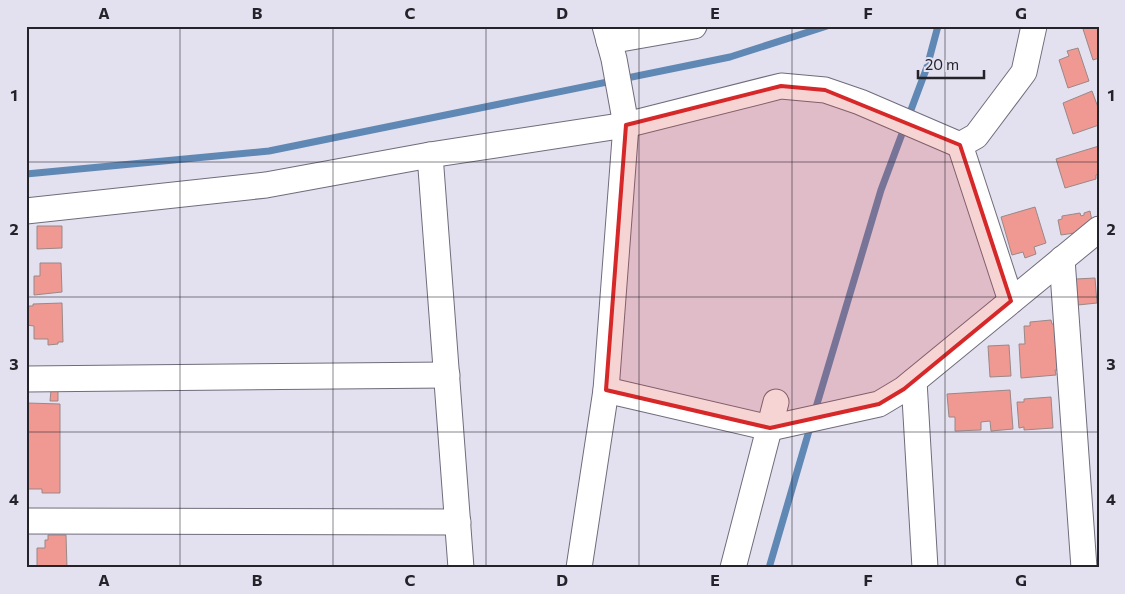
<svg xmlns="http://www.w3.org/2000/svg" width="1125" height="594" viewBox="0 0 1125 594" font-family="Commissioner,sans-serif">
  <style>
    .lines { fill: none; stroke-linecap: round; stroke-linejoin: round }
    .stream { stroke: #6088b4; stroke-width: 7 }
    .building { fill: #f09892; stroke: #9a8886 }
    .minor-casing { stroke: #706c7b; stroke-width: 27 }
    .minor { stroke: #fff; stroke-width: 25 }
    .marked { fill: #d62828; fill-opacity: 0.2; stroke: #d62828; stroke-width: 4; stroke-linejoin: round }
    .grid { fill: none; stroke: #242329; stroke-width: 1; stroke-opacity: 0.55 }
    .neatline { fill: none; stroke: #242329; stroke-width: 2 }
    .grid-label { font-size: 16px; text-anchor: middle; font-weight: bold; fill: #242329 }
  </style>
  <rect width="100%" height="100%" fill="#e3e0f0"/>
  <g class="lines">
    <g class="stream">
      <path d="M26,174L269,151L730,57L827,26"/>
      <path d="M814,414L881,190L927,67L938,26"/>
      <path d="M769,568L811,424"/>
    </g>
  </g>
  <g class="building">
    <path d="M1091,26H1099V58L1093,60L1083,29Z"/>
    <path d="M1078,48L1089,81L1068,88L1059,60L1069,56L1067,51Z"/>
    <path d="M1092,91L1099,110V125L1073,134L1063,103Z"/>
    <path d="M1099,146V174L1096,175V179L1065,188L1056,159Z"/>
    <path d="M1035,207L1046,243L1034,247L1036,254L1025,258L1023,252L1012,255L1001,217Z"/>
    <path d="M1090,211L1092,221L1087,222L1088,227L1081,232L1061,235L1058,220L1062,219V216L1080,213L1081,216L1084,215V213Z"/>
    <path d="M37,226H62V248L37,249Z"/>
    <path d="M40,263H61L62,292L34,295V276H40Z"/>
    <path d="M1095,278L1097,303L1078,305L1076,279Z"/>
    <path d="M62,303L63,342H58V344L48,345V339H34V326L26,325V306H33V304Z"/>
    <path d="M1051,320L1052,324H1055L1058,370H1055L1056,375L1021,378L1019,344H1025L1024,326H1030V322Z"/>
    <path d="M1009,345L1011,376L990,377L988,346Z"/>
    <path d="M51,390H58V401H50Z"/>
    <path d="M1010,390L1013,429L991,431L990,421L981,422V430L955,431V417H949L947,394Z"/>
    <path d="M1051,397L1053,428L1024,430V427L1019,428L1017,402H1024V399Z"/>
    <path d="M27,403L60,404V493H42V489H27Z"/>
    <path d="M48,535H66L67,568H37V548H45V540H48Z"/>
  </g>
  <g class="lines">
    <g class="minor-casing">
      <g id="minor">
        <path d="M609,41L694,26"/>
        <path d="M960,145L1011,301"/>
        <path d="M430,155L461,568"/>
        <path d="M26,211L266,185L430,155L626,125L781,86L825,90L860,102L960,145L976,136L1024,72L1034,26"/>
        <path d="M1062,259L1084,568"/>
        <path d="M26,379L447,375"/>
        <path d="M914,381L925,568"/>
        <path d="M606,390L770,428L879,404L904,389L1099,229"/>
        <path d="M26,521L458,522"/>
        <path d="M579,568L606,390L626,125L614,59L605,26"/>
        <path d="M733,568L776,402"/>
      </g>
    </g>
    <use href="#minor" class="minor"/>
  </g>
  <path class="marked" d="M781,86L825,90L960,145L1011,301L904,389L879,404L770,428L606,390L626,125Z"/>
  <path class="grid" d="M180,26V568M333,26V568M486,26V568M639,26V568M792,26V568M945,26V568M26,162H1099M26,297H1099M26,432H1099"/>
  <rect width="1125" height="594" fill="none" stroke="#e3e0f0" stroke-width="55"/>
  <path d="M918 70v8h66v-8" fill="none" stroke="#242329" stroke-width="2.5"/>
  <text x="925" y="70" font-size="15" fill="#242329" stroke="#e3e0f0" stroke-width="4" paint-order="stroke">20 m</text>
  <rect x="28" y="28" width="1070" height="538" class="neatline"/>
  <g class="grid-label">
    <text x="104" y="19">A</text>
    <text x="257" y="19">B</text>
    <text x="410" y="19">C</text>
    <text x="562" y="19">D</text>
    <text x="715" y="19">E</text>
    <text x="868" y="19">F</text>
    <text x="1021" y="19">G</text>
    <text x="14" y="101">1</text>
    <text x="1111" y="101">1</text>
    <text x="14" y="235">2</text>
    <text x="1111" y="235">2</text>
    <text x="14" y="370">3</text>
    <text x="1111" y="370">3</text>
    <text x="14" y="505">4</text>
    <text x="1111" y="505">4</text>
    <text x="104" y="586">A</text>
    <text x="257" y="586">B</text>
    <text x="410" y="586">C</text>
    <text x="562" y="586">D</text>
    <text x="715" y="586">E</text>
    <text x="868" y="586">F</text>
    <text x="1021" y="586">G</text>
  </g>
</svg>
